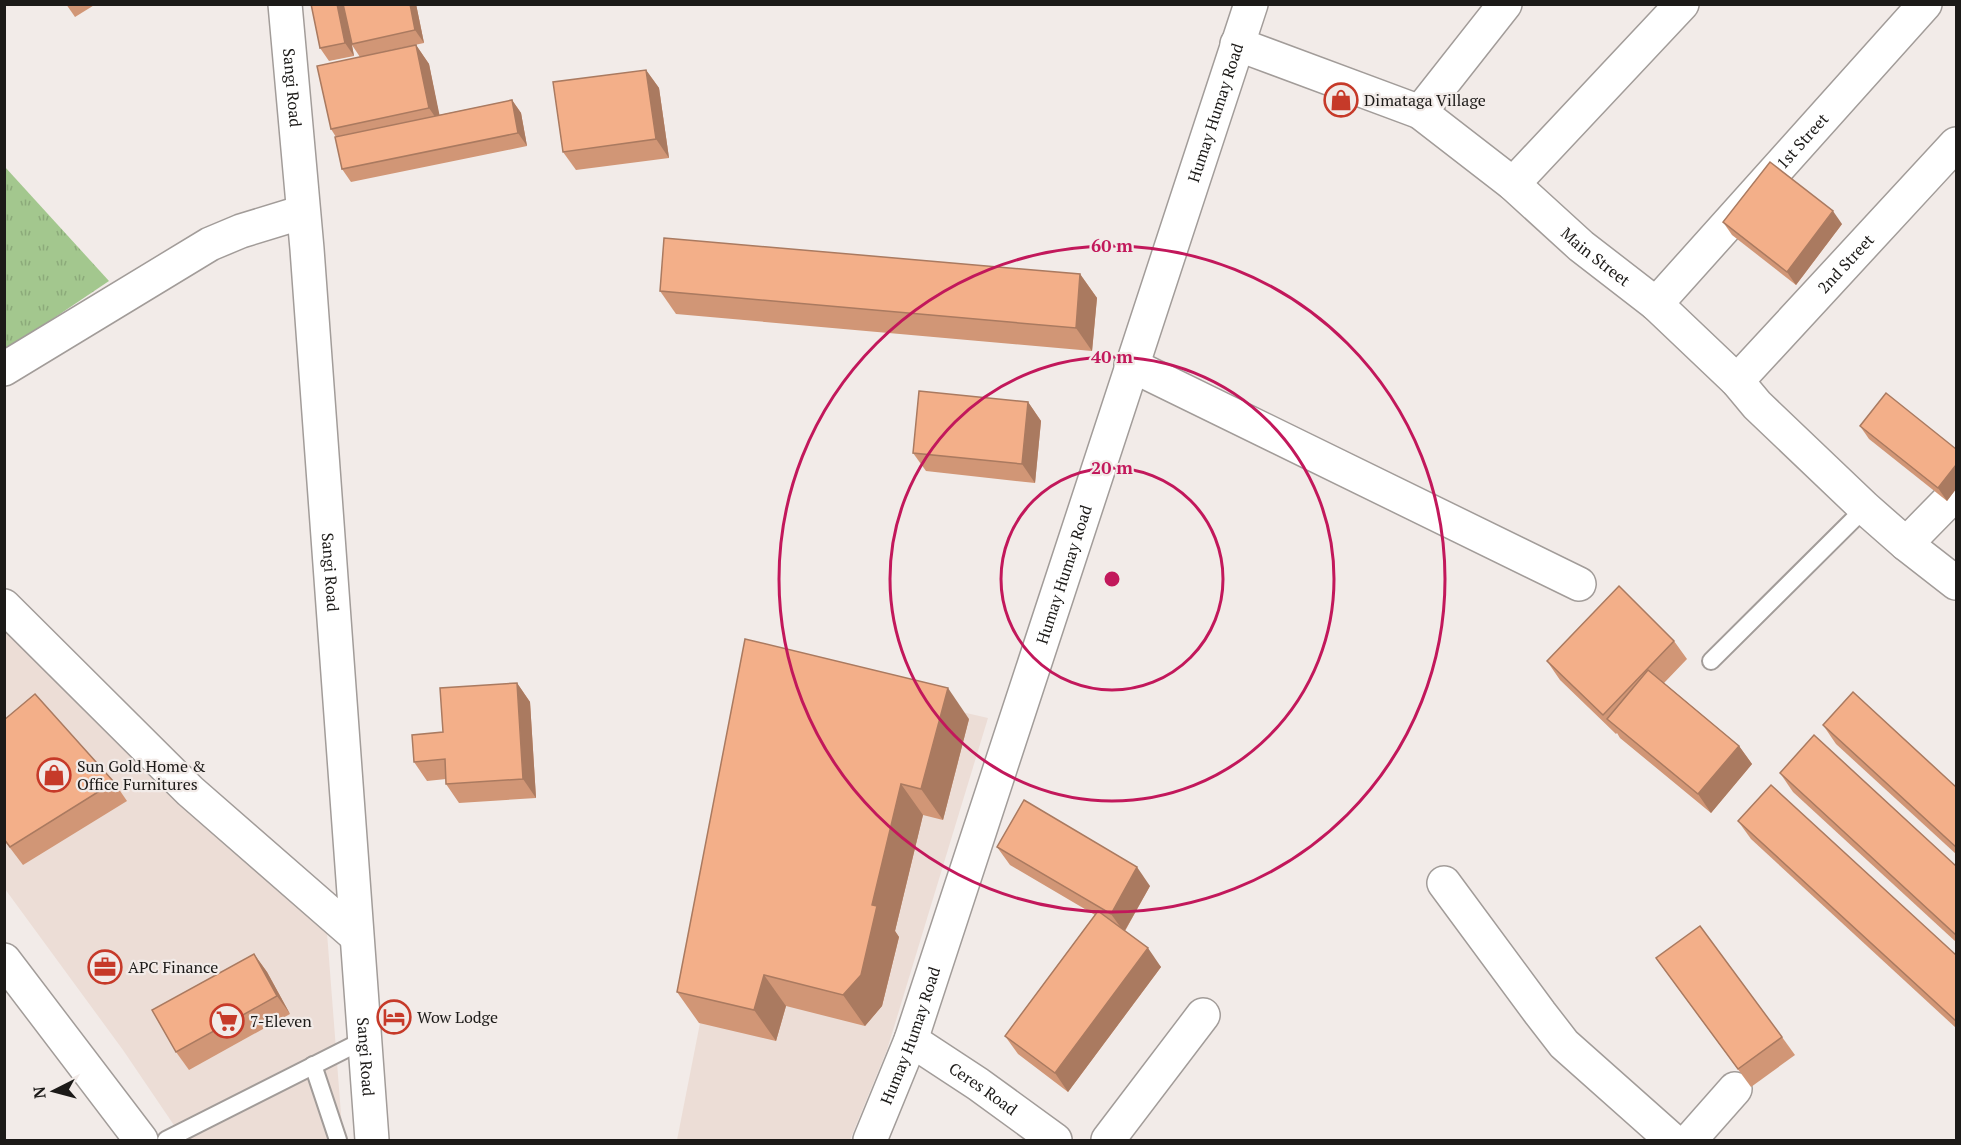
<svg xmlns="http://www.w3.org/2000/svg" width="1961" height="1145" viewBox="0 0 1961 1145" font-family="'PT Serif',serif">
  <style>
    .built { fill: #ecddd6 }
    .grass { fill: url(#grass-tufts) }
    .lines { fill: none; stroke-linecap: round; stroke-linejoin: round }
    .service-casing { stroke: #a29c99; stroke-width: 20 }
    .minor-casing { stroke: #a29c99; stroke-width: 36 }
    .tertiary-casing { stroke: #a29c99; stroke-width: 36 }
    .primary-casing { stroke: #a29c99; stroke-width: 36 }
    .service { stroke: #fff; stroke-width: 16 }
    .minor { stroke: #fff; stroke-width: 33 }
    .tertiary { stroke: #fff; stroke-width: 33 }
    .primary { stroke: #fff; stroke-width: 33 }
    .wall { fill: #d19676 }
    .shaded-wall { fill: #aa7a60 }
    .building { fill: #f3af89; stroke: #aa7a60; stroke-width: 1.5 }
    .ring { fill: none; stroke: #c2185b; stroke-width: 3 }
    .labels { text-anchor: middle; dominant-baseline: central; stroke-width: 4.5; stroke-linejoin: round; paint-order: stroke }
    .street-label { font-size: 16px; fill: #1c1a18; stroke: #f2ebe8 }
    .poi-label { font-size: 16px; fill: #1c1a18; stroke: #f2ebe8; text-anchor: start }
    .centre { fill: #c2185b; stroke: #f2ebe8; stroke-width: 3 }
    .ring-label { font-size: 18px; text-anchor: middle; font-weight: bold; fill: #c2185b; stroke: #f2ebe8; stroke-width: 4.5; stroke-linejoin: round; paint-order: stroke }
  </style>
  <defs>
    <pattern id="grass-tufts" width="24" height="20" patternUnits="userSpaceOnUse" patternTransform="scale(1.5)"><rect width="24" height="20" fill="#a3c78e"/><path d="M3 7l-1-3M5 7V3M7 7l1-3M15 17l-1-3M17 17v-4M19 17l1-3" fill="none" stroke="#8caa7a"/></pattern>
  </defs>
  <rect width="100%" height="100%" fill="#f2ebe8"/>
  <g class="built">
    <path d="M4,630L327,933L343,1140H184L123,1050L5,889Z"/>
    <path d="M770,668L988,718L887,1050L850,1140H677Z"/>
  </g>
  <path class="grass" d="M5,167L109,281L5,351Z"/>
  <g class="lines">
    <g class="service-casing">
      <g id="service">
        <path d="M1711,661L1865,508"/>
        <path d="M313,1065L338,1140"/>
        <path d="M166,1140L364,1040"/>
      </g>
    </g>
    <g class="minor-casing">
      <g id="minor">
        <path id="s1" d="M1237,44L1420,112L1513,184L1581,246L1656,304L1737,381L1757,405L1865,508L1906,544L1956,583"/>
        <path d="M1420,112L1505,4"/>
        <path d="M1513,184L1682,4"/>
        <path id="s2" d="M1656,304L1925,4"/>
        <path d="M1131,365L1579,584"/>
        <path d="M4,369L210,244L241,231L303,212"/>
        <path id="s3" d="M1737,381L1956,144"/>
        <path d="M1906,544L1956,493"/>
        <path d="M4,606L190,791L355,935"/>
        <path d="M1444,883L1540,1013L1564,1044L1672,1140"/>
        <path d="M1108,1140L1203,1015"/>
        <path d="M1690,1140L1735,1089"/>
      </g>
    </g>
    <g class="tertiary-casing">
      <g id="tertiary">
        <path id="s4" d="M285,4L307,249L372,1140"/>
        <path id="s5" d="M911,1040L978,1084L1055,1140"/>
        <path id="s6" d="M870,1140L911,1040L1251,4"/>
      </g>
    </g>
    <g class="primary-casing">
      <path id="primary" d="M4,960L141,1140"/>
    </g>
    <use href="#service" class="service"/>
    <use href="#minor" class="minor"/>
    <use href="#tertiary" class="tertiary"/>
    <use href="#primary" class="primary"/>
  </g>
  <g class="wall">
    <path d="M66,4H96L75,17Z"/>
    <path d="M416,4L424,43L367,55L416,45L429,64L439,115L512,100L521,113L527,146L351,182L342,169L336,137L331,129L360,57L352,45L354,56L329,61L320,48Z"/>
    <path d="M646,70L659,88L669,158L576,170L563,152Z"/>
    <path d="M1723,222L1842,224L1796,285L1732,235Z"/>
    <path d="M1080,274L1097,298L1092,351L676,314L660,291Z"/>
    <path d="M1028,402L1041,421L1035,483L926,471L913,453Z"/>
    <path d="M1860,426L1956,449V489L1947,501L1869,439Z"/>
    <path d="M1674,641L1687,659L1664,683L1739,746L1752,764L1711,813L1620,738L1617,733L1616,734L1560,680L1547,661Z"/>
    <path d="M517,683L530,702L536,798L459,803L446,784V779L427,781L414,762L443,732Z"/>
    <path d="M969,719L943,820L923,815L895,931L899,937L882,1006L865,1026L786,1006L776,1041L699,1023L677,992Z"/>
    <path d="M1823,725L1956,787V854L1836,744Z"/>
    <path d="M1780,773L1956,866V942L1793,792Z"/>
    <path d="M114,782L127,801L23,865L4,840Z"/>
    <path d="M1738,821L1956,955V1028L1751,839Z"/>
    <path d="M997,847L1150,886L1125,931L1161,967L1068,1092L1018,1054L1005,1036L1095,915L1010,865Z"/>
    <path d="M254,954L267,972L290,1014L189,1070L176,1052Z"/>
    <path d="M1656,958L1782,1037L1795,1055L1751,1087Z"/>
  </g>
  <g class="shaded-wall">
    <path d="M337,4H344L354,56L345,43Z"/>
    <path d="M410,4H416L424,43L415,30Z"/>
    <path d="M416,45L429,64L442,127L429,108Z"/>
    <path d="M646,70L659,88L669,158L656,139Z"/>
    <path d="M512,100L521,113L527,146L518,133Z"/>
    <path d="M1833,211L1842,224L1796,285L1787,272Z"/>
    <path d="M1080,274L1097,298L1092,351L1076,328Z"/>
    <path d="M1028,402L1041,421L1035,483L1022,464Z"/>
    <path d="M1956,465V489L1947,501L1938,488Z"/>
    <path d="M517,683L530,702L536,798L523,779Z"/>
    <path d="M948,688L969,719L943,820L921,789Z"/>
    <path d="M1739,746L1752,764L1711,813L1698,794Z"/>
    <path d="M901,784L923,815L895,931L899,937L882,1006L865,1026L843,995L872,905Z"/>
    <path d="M1137,867L1150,886L1124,932L1111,914Z"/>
    <path d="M1148,948L1161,967L1068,1092L1055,1073Z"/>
    <path d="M254,954L267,972L290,1014L277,996Z"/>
    <path d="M764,975L786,1006L776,1041L754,1010Z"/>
  </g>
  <g class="building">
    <path d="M311,4H337L345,43L320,48Z"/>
    <path d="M343,4H410L415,30L352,44Z"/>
    <path d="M416,45L429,108L331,129L317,66Z"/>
    <path d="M646,70L656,139L563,152L553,82Z"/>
    <path d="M512,100L518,133L342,169L335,137Z"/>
    <path d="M1770,162L1833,211L1787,272L1723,222Z"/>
    <path d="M664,238L1080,274L1076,328L660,291Z"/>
    <path d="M919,391L1028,402L1022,464L913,453Z"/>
    <path d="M1886,393L1956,449V465L1938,488L1860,426Z"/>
    <path d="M1619,586L1674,641L1603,715L1547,661Z"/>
    <path d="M745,639L948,688L921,789L901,784L872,905L877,906L861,975L843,995L764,975L754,1010L677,992Z"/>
    <path d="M1648,670L1739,746L1698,794L1607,719Z"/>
    <path d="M517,683L523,779L446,784L445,759L414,762L412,735L443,732L440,688Z"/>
    <path d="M1853,692L1956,787V847L1823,725Z"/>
    <path d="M35,694L114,782L10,847L4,839V720Z"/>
    <path d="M1814,735L1956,866V935L1780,773Z"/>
    <path d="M1771,785L1956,955V1021L1738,821Z"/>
    <path d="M1024,800L1137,867L1111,914L997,847Z"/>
    <path d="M1098,911L1148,948L1055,1073L1005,1036Z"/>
    <path d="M1700,926L1782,1037L1738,1069L1656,958Z"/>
    <path d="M254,954L277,996L176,1052L152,1010Z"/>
  </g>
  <g class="ring">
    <circle cx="1112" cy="579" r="111"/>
    <circle cx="1112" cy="579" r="222"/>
    <circle cx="1112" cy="579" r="333"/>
  </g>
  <defs>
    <g id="shop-ring" transform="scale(1.725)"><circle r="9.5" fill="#f2ebe8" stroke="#c63a29" stroke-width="1.5"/><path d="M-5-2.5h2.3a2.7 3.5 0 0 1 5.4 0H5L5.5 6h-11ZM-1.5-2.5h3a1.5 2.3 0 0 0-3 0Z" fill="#c63a29"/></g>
    <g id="office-ring" transform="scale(1.725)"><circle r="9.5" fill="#f2ebe8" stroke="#c63a29" stroke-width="1.5"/><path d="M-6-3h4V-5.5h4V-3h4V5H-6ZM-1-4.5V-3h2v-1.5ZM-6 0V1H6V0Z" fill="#c63a29"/></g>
    <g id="hotel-ring" transform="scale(1.725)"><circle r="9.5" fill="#f2ebe8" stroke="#c63a29" stroke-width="1.5"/><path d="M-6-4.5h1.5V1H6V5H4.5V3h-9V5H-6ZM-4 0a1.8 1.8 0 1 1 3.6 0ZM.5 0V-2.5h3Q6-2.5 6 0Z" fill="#c63a29"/></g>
    <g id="supermarket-ring" transform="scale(1.725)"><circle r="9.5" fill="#f2ebe8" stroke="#c63a29" stroke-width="1.5"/><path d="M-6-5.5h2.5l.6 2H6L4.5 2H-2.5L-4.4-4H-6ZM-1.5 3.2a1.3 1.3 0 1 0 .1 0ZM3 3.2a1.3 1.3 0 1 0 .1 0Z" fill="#c63a29"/></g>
  </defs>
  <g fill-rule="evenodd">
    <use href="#shop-ring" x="1341" y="100"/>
    <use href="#shop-ring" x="54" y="775"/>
    <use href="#office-ring" x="105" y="967"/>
    <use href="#hotel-ring" x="394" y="1017"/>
    <use href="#supermarket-ring" x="227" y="1021"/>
  </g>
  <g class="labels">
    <g class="street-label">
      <text stroke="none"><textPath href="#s4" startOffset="84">Sangi Road</textPath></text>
      <text stroke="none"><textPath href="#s6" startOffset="1084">Humay Humay Road</textPath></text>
      <text stroke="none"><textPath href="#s2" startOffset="219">1st Street</textPath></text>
      <text stroke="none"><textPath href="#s1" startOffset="423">Main Street</textPath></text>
      <text stroke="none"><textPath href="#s3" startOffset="160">2nd Street</textPath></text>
      <text stroke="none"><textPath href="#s4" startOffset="570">Sangi Road</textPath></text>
      <text stroke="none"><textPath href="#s6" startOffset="598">Humay Humay Road</textPath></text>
      <text stroke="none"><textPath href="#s6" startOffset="112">Humay Humay Road</textPath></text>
      <text stroke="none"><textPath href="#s4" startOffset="1056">Sangi Road</textPath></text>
      <text stroke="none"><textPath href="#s5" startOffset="87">Ceres Road</textPath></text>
    </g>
    <g class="poi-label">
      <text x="1364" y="100">Dimataga Village</text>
      <text x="77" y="766">Sun Gold Home &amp;<tspan x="77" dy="18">Office Furnitures</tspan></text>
      <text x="128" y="967">APC Finance</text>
      <text x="417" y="1017">Wow Lodge</text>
      <text x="250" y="1021">7-Eleven</text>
    </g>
  </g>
  <circle cx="1112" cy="579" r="9" class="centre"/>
  <g class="ring-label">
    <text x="1112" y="252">60 m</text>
    <text x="1112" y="363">40 m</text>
    <text x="1112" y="474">20 m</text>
  </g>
  <rect width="1961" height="1145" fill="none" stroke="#1c1a18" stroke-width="12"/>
  <g transform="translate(54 1091) rotate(264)" stroke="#f2ebe8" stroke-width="4.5" paint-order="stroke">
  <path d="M0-4.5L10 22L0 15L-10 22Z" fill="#1c1a18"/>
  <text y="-9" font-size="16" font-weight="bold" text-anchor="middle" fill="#1c1a18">N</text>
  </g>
</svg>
